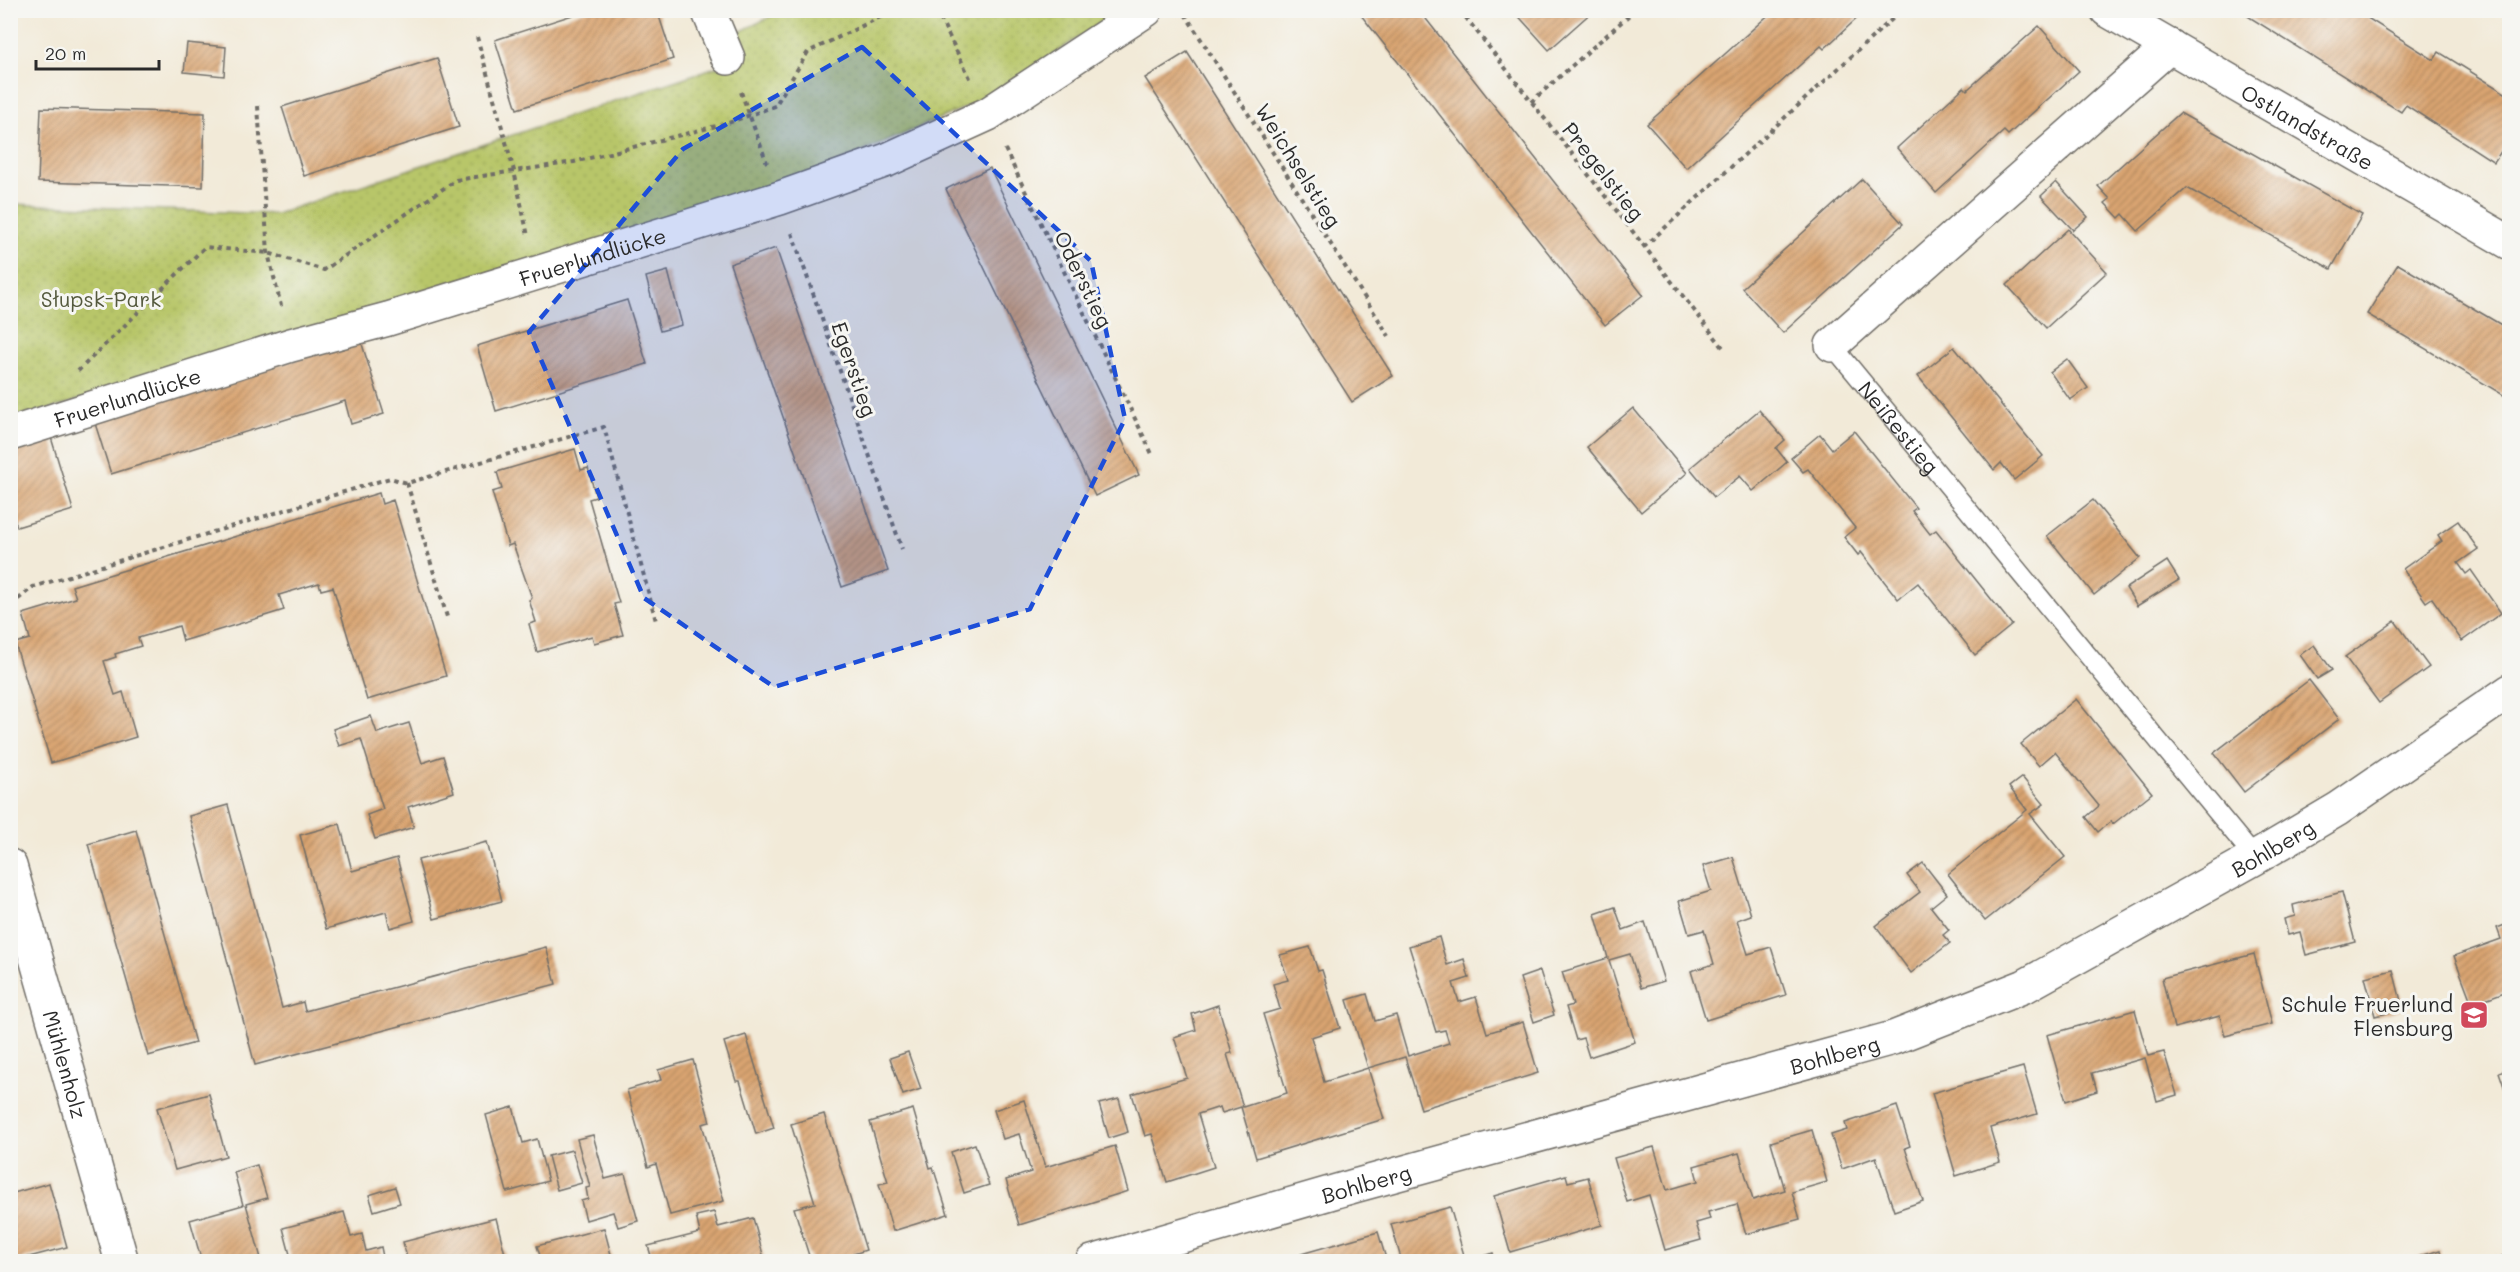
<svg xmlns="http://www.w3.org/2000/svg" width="2520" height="1272" viewBox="0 0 2520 1272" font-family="Mali,sans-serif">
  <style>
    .park { fill: url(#park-dots); stroke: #72784a; stroke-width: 1.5 }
    .building { fill: url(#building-hatch) }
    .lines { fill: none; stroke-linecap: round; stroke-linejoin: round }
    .lane-casing { stroke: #716e68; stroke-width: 21 }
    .street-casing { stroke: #716e68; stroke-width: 36 }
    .path { stroke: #716e68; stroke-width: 4; stroke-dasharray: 4.5 4.5; stroke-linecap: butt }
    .lane { stroke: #fff; stroke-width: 18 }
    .street { stroke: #fff; stroke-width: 33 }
    .marked { fill: #1d4ed8; fill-opacity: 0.2; stroke: #1d4ed8; stroke-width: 4.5; stroke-dasharray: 12 8; stroke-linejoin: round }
    .labels { text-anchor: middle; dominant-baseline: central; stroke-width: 6; stroke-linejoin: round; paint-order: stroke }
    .street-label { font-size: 21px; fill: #2b2b2b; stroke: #f6f6f2 }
    .park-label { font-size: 21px; fill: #555a3e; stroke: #f6f6f2 }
    .poi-label { font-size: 21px; fill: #2b2b2b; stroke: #f6f6f2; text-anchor: end }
  </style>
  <defs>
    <pattern id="park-dots" width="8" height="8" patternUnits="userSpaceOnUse" patternTransform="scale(1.5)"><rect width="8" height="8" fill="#b8c669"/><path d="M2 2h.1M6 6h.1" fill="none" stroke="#9eaa5b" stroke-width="1.8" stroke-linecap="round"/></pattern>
    <pattern id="building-hatch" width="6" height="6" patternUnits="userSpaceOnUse" patternTransform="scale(1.5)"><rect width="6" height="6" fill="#d9a471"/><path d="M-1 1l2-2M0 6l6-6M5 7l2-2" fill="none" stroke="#b0865d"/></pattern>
  </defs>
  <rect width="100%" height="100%" fill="#f6f6f2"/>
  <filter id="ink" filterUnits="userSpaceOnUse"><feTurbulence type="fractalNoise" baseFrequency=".0167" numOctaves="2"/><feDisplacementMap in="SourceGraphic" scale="12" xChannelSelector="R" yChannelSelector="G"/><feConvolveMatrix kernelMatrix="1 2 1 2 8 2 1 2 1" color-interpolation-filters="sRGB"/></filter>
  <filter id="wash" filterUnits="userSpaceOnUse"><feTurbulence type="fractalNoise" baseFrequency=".008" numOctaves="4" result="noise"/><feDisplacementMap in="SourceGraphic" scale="24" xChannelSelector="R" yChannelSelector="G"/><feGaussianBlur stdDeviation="1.35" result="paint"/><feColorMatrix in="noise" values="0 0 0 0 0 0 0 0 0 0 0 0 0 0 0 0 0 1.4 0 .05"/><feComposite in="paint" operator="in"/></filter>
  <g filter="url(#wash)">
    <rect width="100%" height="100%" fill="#f2ead8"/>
    <path class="park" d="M782,11H1119L985,99L797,180L11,421V204L276,214L743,58L733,35Z"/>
    <g id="blocks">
      <g class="building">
        <path d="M588,10H657L673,59L517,109L495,40Z"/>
        <path d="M1357,10H1419L1643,295L1605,325Z"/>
        <path d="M1513,10H1594L1549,50Z"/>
        <path d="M1774,10H1866L1824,49L1821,46L1686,168L1647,124Z"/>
        <path d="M2238,10H2355L2434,60L2439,52L2510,96V138L2494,162L2406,105L2401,112Z"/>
        <path d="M2039,26L2079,71L2008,135L2004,131L1936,193L1897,148L1964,87L1967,90Z"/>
        <path d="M187,43L226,47L224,76L184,72Z"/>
        <path d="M1187,52L1393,376L1352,402L1145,78Z"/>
        <path d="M437,58L459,127L304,176L282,107Z"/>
        <path d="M41,108L205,113L203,187L38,182Z"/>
        <path d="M2180,113L2362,215L2331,269L2187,188L2138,231L2123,214L2119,218L2105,203L2110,199L2098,186Z"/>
        <path d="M990,168L1139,475L1095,496L946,189Z"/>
        <path d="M1862,179L1903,224L1783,333L1742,288Z"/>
        <path d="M2056,182L2088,217L2073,230L2041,196Z"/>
        <path d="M2068,229L2107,272L2046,328L2007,285Z"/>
        <path d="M776,248L888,571L842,587L730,264Z"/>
        <path d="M2398,264L2510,330V399L2367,314Z"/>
        <path d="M668,271L682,325L660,331L646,277Z"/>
        <path d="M627,300L647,364L496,411L477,346Z"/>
        <path d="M361,341L384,414L351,424L345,401L111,474L93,417Z"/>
        <path d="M1954,347L2043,456L2014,480L2001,463L1994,470L1918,376Z"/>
        <path d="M2067,359L2088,388L2070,400L2050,372Z"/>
        <path d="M1633,408L1687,473L1641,512L1587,447Z"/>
        <path d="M1759,410L1785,440L1776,448L1787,462L1753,491L1740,476L1714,497L1690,468Z"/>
        <path d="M1854,431L1916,508L1912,511L1930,534L1936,530L2012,625L1975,655L1918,583L1898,599L1861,552L1858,555L1844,537L1855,528L1808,469L1803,472L1791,458L1820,434L1832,449Z"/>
        <path d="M50,434L73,510L17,527L10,505V447Z"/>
        <path d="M575,449L581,470L588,468L596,497L589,499L619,603L614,604L623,635L594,643L592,636L537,652L529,624L536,622L529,600L532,598L513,544L508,546L492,492L502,489L497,472Z"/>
        <path d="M379,493L382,504L393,500L446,676L367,700L333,587L321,590L319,583L279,595L284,610L183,641L179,626L138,638L141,646L115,654L116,657L104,661L115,695L123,692L136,737L51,763L15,643L30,639L23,614L76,598L72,586Z"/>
        <path d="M2093,500L2140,558L2094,595L2047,536Z"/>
        <path d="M2458,521L2478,549L2458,563L2466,574L2471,570L2501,613L2462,641L2432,598L2426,602L2403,569L2442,541L2438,535Z"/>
        <path d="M2167,561L2179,580L2137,606L2126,588Z"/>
        <path d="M2395,621L2429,667L2379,703L2345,657Z"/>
        <path d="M2314,645L2332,670L2317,679L2300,655Z"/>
        <path d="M2309,680L2339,719L2244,792L2214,753Z"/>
        <path d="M2076,699L2152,793L2113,824L2111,821L2098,832L2086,817L2099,806L2055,752L2039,766L2021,744Z"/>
        <path d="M371,716L377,733L409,723L422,763L443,756L454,792L408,807L414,827L375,839L367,815L383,809L361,739L339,746L333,729Z"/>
        <path d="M2022,777L2044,804L2030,814L2065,857L1985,921L1948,874L2027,810L2009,787Z"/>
        <path d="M228,805L282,1008L303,1002L305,1011L546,947L556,984L255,1065L189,816Z"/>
        <path d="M340,824L352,871L397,858L414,921L390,928L386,912L326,929L300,835Z"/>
        <path d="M136,830L195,1043L148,1056L88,844Z"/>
        <path d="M487,842L502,901L434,919L418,860Z"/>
        <path d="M1733,857L1751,915L1737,920L1748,954L1771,947L1786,995L1706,1020L1691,971L1714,964L1704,930L1689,934L1679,901L1711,891L1703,866Z"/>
        <path d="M1923,863L1947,894L1931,907L1949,930L1943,935L1950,943L1911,973L1876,926L1920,892L1907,875Z"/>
        <path d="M2342,892L2355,942L2306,955L2300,932L2288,935L2284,919L2295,916L2293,905Z"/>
        <path d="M1615,907L1623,930L1645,922L1664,981L1641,988L1630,954L1609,960L1635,1042L1589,1057L1583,1038L1576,1040L1566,1007L1573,1005L1562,972L1608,958L1595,914Z"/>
        <path d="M2510,923V990L2472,1004L2454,956L2501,939L2497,928Z"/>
        <path d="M1439,937L1447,965L1464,959L1469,978L1453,983L1459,1002L1476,997L1487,1033L1523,1022L1538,1073L1421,1109L1405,1057L1368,1068L1347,1000L1367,994L1375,1021L1396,1015L1408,1056L1449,1043L1445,1030L1436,1032L1409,946Z"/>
        <path d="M1310,947L1318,971L1322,970L1340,1028L1311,1037L1324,1082L1368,1068L1384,1119L1256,1158L1241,1107L1222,1113L1220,1107L1198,1114L1214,1167L1167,1182L1152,1134L1145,1136L1132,1094L1187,1078L1174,1037L1196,1030L1192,1014L1218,1005L1232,1053L1227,1054L1243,1107L1287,1093L1263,1014L1280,1009L1273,984L1288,980L1280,955Z"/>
        <path d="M2254,954L2272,1024L2225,1036L2220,1016L2174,1028L2162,978Z"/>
        <path d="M2393,970L2403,1009L2375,1016L2365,977Z"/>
        <path d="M1540,971L1554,1015L1534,1022L1520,978Z"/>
        <path d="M2135,1010L2148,1056L2164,1052L2177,1095L2157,1101L2145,1058L2092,1073L2097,1091L2066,1101L2047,1035Z"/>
        <path d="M746,1035L774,1128L756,1134L740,1081H736L724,1042Z"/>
        <path d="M908,1052L921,1089L903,1095L890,1058Z"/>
        <path d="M693,1060L710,1122L702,1124L724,1201L670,1215L656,1164L648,1167L627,1090L661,1080L658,1070Z"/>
        <path d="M2023,1067L2037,1114L1990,1128L2000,1162L1956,1176L1932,1093Z"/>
        <path d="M2510,1068V1101H2509L2499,1072Z"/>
        <path d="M209,1094L226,1156L175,1170L157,1108Z"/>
        <path d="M1119,1099L1128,1132L1109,1138L1099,1104Z"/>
        <path d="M1024,1100L1045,1167L1115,1146L1128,1191L1019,1225L1006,1180L1031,1172L1019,1134L1003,1139L994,1110Z"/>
        <path d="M1897,1106L1910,1146L1905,1148L1923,1201L1894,1211L1876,1157L1842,1169L1831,1135L1847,1130L1845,1123Z"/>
        <path d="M513,1107L523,1143L537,1139L548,1181L507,1192L486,1115Z"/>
        <path d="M913,1109L930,1168L933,1167L948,1214L893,1231L879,1184L888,1182L870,1122Z"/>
        <path d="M824,1114L866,1250L829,1262H811L794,1208L815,1203L791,1124Z"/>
        <path d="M1812,1130L1827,1182L1792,1192L1800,1219L1746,1234L1737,1204L1708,1212L1710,1219L1696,1223L1701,1240L1665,1250L1649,1195L1627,1202L1614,1158L1654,1147L1667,1190L1698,1181L1694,1166L1739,1153L1753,1200L1785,1190L1771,1142Z"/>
        <path d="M593,1135L605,1179L625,1174L638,1221L618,1227L613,1212L586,1220L581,1201L588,1199L586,1188L590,1187L577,1139Z"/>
        <path d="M975,1144L989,1185L964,1193L951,1152Z"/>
        <path d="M572,1150L582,1183L557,1190L548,1156Z"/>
        <path d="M257,1165L267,1198L246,1204L262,1262H202L190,1220L243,1205L234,1172Z"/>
        <path d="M1566,1175L1568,1182L1588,1177L1602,1225L1510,1252L1494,1196Z"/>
        <path d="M49,1183L67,1247L10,1262V1194Z"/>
        <path d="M395,1187L400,1203L374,1211L369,1195Z"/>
        <path d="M1450,1207L1466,1262H1402L1391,1224Z"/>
        <path d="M344,1212L351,1237L362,1234L366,1251L381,1247L384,1262H292L283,1228Z"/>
        <path d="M714,1212L718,1227L753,1218L765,1262H653L648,1246L700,1233L696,1216Z"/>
        <path d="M496,1218L507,1262H408L403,1242Z"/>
        <path d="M604,1228L613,1262H542L537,1246Z"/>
        <path d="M1378,1232L1387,1262H1303L1301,1254Z"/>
        <path d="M2440,1250L2443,1262H2405V1261Z"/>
        <path d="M1493,1253L1495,1262H1474L1473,1259Z"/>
        <path d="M2510,1254V1262H2493L2492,1259Z"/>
      </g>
    </g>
  </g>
  <g filter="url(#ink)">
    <use href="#blocks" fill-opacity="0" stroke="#716e68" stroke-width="1.5"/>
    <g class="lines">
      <g class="lane-casing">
        <g id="lane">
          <path id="s1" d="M1832,345L2255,858"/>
        </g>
      </g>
      <g class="street-casing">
        <g id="street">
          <path d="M708,10L728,58"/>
          <path id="s2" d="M2107,10L2510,243"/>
          <path d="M1832,345L2170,46"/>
          <path id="s3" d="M10,434L291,345L388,319L780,198L887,160L988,114L1146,10"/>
          <path id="s4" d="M10,866L122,1262"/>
          <path id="s5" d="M1092,1262L1354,1186L1893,1038L2025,986L2255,858L2338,809L2510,691"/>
        </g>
      </g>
      <g class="path">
        <path d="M936,10L971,80"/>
        <path d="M1460,10L1725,350"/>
        <path d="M1185,14L1389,336"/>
        <path d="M477,37L514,171L528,236"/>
        <path d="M741,92L767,163"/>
        <path d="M1531,102L1635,10"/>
        <path d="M258,106L268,253L282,310"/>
        <path d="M1005,149L1153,456"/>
        <path d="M792,233L902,549"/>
        <path d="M1644,247L1902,10"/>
        <path d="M78,371L205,247L268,253L324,270L456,180L574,162L728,123L775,106L808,52L895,10"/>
        <path d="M407,483L447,617"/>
        <path d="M10,603L16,601L33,587L390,478L407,483L604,427L656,621"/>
      </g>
      <use href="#lane" class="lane"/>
      <use href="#street" class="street"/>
    </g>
  </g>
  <path class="marked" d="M862,47L1091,261L1125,419L1030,609L774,687L644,598L529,332L683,149Z"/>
  <defs>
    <g id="school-square" transform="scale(1.5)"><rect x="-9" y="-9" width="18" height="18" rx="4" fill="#d1495b" stroke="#f6f6f2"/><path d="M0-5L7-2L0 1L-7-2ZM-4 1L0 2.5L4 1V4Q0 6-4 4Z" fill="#fff"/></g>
  </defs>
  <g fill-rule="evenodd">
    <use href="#school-square" x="2474" y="1015"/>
  </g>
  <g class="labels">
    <g class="street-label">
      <text stroke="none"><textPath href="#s2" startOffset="232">Ostlandstraße</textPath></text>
      <text transform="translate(1299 165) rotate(58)">Weichselstieg</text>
      <text transform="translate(1604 171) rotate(52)">Pregelstieg</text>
      <text stroke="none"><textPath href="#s3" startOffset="609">Fruerlundlücke</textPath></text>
      <text transform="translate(1084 279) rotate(64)">Oderstieg</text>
      <text transform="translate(855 369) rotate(71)">Egerstieg</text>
      <text stroke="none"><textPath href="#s3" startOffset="123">Fruerlundlücke</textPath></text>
      <text stroke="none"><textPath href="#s1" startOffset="106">Neißestieg</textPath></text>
      <text stroke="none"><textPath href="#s5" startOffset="1257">Bohlberg</textPath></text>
      <text stroke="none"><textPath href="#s5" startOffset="771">Bohlberg</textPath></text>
      <text stroke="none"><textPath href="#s4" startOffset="206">Mühlenholz</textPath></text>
      <text stroke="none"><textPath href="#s5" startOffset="285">Bohlberg</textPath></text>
    </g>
    <g class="park-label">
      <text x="101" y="298">Słupsk-Park</text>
    </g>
    <g class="poi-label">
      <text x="2453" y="1003">Schule Fruerlund<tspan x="2453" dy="24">Flensburg</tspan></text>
    </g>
  </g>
  <rect width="2520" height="1272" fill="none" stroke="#f6f6f2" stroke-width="36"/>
  <path d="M36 60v9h123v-9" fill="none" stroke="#2b2b2b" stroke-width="3"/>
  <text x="45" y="60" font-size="18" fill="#2b2b2b" stroke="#f6f6f2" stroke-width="4.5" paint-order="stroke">20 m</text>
</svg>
